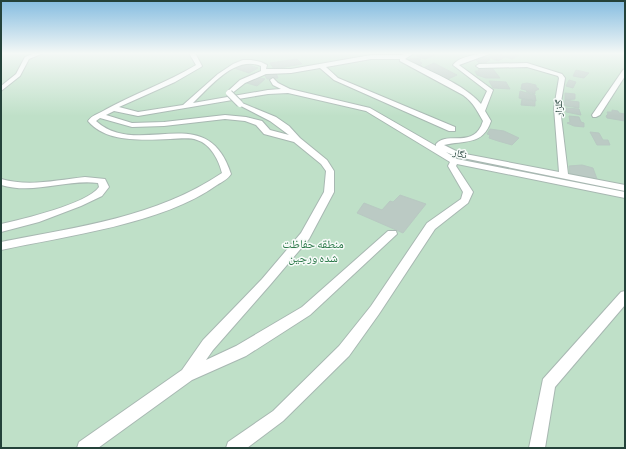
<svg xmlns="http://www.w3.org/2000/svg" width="626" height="449" viewBox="0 0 626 449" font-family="'Sofia Sans Condensed','Noto Naskh Arabic',sans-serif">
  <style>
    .green { fill: #bfe0c8 }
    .building { fill: #bbcac4; stroke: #b8c9c2 }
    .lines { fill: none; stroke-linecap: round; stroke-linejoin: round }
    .street-casing { stroke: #a8b8b2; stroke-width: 2 }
    .street { fill: #fff; fill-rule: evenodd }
    .street-bridge-casing { stroke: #a8b8b2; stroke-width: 8; stroke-linecap: butt }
    .street-bridge { stroke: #fff; stroke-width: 6 }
    .labels { text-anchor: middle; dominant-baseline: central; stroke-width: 3; stroke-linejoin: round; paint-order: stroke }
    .far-street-label { font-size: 10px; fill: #24423a; stroke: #f7fbf9 }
    .park-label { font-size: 12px; fill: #2d7a4b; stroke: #f7fbf9 }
  </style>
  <rect width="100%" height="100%" fill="#e6efeb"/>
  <rect class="green" x="1" y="53" width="624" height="395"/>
  <g class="building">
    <path d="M424,53H434L437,54L425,59L416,56Z"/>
    <path d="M502,53H513L519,55L512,59L500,55Z"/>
    <path d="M496,54L505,57L498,61L488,57Z"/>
    <path d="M482,56L490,59H488L490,60L485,63L478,62L475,59H481L483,58L480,57Z"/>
    <path d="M413,58L421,59L419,61L422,63L420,65L422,66L409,63L407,60Z"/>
    <path d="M297,59L302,64L274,69L270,63Z"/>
    <path d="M243,63L258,68L249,73L234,68Z"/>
    <path d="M434,63L457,75L446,80L421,69Z"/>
    <path d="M479,69H493L500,78H486L477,75L475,71H478Z"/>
    <path d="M576,70L589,73L584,78L573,76Z"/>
    <path d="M276,73L278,78L267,79L264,74Z"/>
    <path d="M256,77L265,79L257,86L247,83Z"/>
    <path d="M569,80L576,82L573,88L566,86Z"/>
    <path d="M489,81L506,82L510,89L493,88Z"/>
    <path d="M527,83L536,85V87L539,89L535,91V94L527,92L526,90L521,89L522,84Z"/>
    <path d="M520,91L535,95L536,101L519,98Z"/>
    <path d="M565,93L575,94V99L565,100Z"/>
    <path d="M522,99L535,101V106L521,105Z"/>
    <path d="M565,100L579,102V108L566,106L561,102H565Z"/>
    <path d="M566,108L579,109L581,115L566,112Z"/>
    <path d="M612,110L618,111L619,113L625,114V121L607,118L606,116L608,114L607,112H612Z"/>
    <path d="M569,116L579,117L581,122L584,123V127L574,126L567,123L570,122Z"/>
    <path d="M490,129L504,131L519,138L512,145L498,141L489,138L490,135L487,134Z"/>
    <path d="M590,132L599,133L603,140H608L610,145H597Z"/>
    <path d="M582,165L593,168L597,179L570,174L569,166Z"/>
    <path d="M400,195L426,204L403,233L357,213L364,203L382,210L390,201L393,202Z"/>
  </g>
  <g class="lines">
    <g class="street-casing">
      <g id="street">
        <path d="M35,53H43L29,59L20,76L1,91V86L16,74L25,57Z"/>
        <path d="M189,53H195L202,66L201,67L175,82L119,107L138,112L183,105L218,74L233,64L243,60H251L261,62L267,65L266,69H291L371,55H402L407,53H414L405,59C429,71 464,84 481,104L487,91L453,65C459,56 481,53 492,53L459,65L493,90L485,111L491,121C483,146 464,140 444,145L460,153L559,172L554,108L559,78L558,76L527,67L479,68L476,66L479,64L527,63L562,74L565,78L560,108L568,174L625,185V191L458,157L446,152L457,159L625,192V198L457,164L456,166L473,192L468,203L435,229L379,314L349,356L283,421L247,448H226L228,442L273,411L339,346L371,306L427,223L461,199L463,192L448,166L450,162L366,111L288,93L268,94L138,116L114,111L106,115L132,123L164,122L225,115L246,117L262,121L270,130L289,135L270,121L237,104L242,103L276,117L289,126L300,138L327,160L334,171V192L309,239L270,285L213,350L206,360L236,346L302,307L388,231H396L397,234L310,315L246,356L192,380L98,448H77L79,442L182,370L203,340L262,279L301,233L324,192L326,171L321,164L294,142L264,134L256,125L245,121L225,119L164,126L132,127L100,118L96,121C139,160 207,98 231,174C228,179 222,182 217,185C163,224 66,236 1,250V242C77,227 157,217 222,173C219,161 211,144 197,140C189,137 178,139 170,139C144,140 106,143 88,121C92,115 98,114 103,111C133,94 166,83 196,65ZM371,59H400V61L463,95C474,103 477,111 483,121C474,150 448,130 436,144V146L370,108L290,89L278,83L273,78L270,80L273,85L281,89L268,90L193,103C210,87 235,55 261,66V71L240,80L227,92V94H231L245,83L266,74L291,73L320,68L334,80L449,131H455V127L338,78L326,67Z"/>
        <path d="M625,69V76L600,115L596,117H593L592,115L623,70Z"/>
        <path d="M85,177L105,179L109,187L102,196L81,206L39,222L1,232V224C23,219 87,204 99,187L98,183C66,179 34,195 1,185V179C29,187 57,180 85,177Z"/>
        <path d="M625,291V305L555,387L545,448H529L543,379L621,292Z"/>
      </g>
    </g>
    <use href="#street" class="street"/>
    <g class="street-bridge-casing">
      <path id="street-bridge" d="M229,93L240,104"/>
    </g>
    <use href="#street-bridge" class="street-bridge"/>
  </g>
  <linearGradient id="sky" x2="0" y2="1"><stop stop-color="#84bce0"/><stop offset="0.46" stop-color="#f4f8f6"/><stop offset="1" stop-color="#f4f8f6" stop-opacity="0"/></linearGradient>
  <rect width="626" height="116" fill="url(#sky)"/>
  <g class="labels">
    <g class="far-street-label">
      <text transform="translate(559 108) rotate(-89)">گلزار</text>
      <text transform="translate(460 154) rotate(15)">نگار</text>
    </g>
    <g class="park-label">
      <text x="313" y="244">منطقه حفاظت<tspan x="313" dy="14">شده ورجین</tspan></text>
    </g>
  </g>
  <rect width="626" height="449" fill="none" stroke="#24423a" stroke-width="4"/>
</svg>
